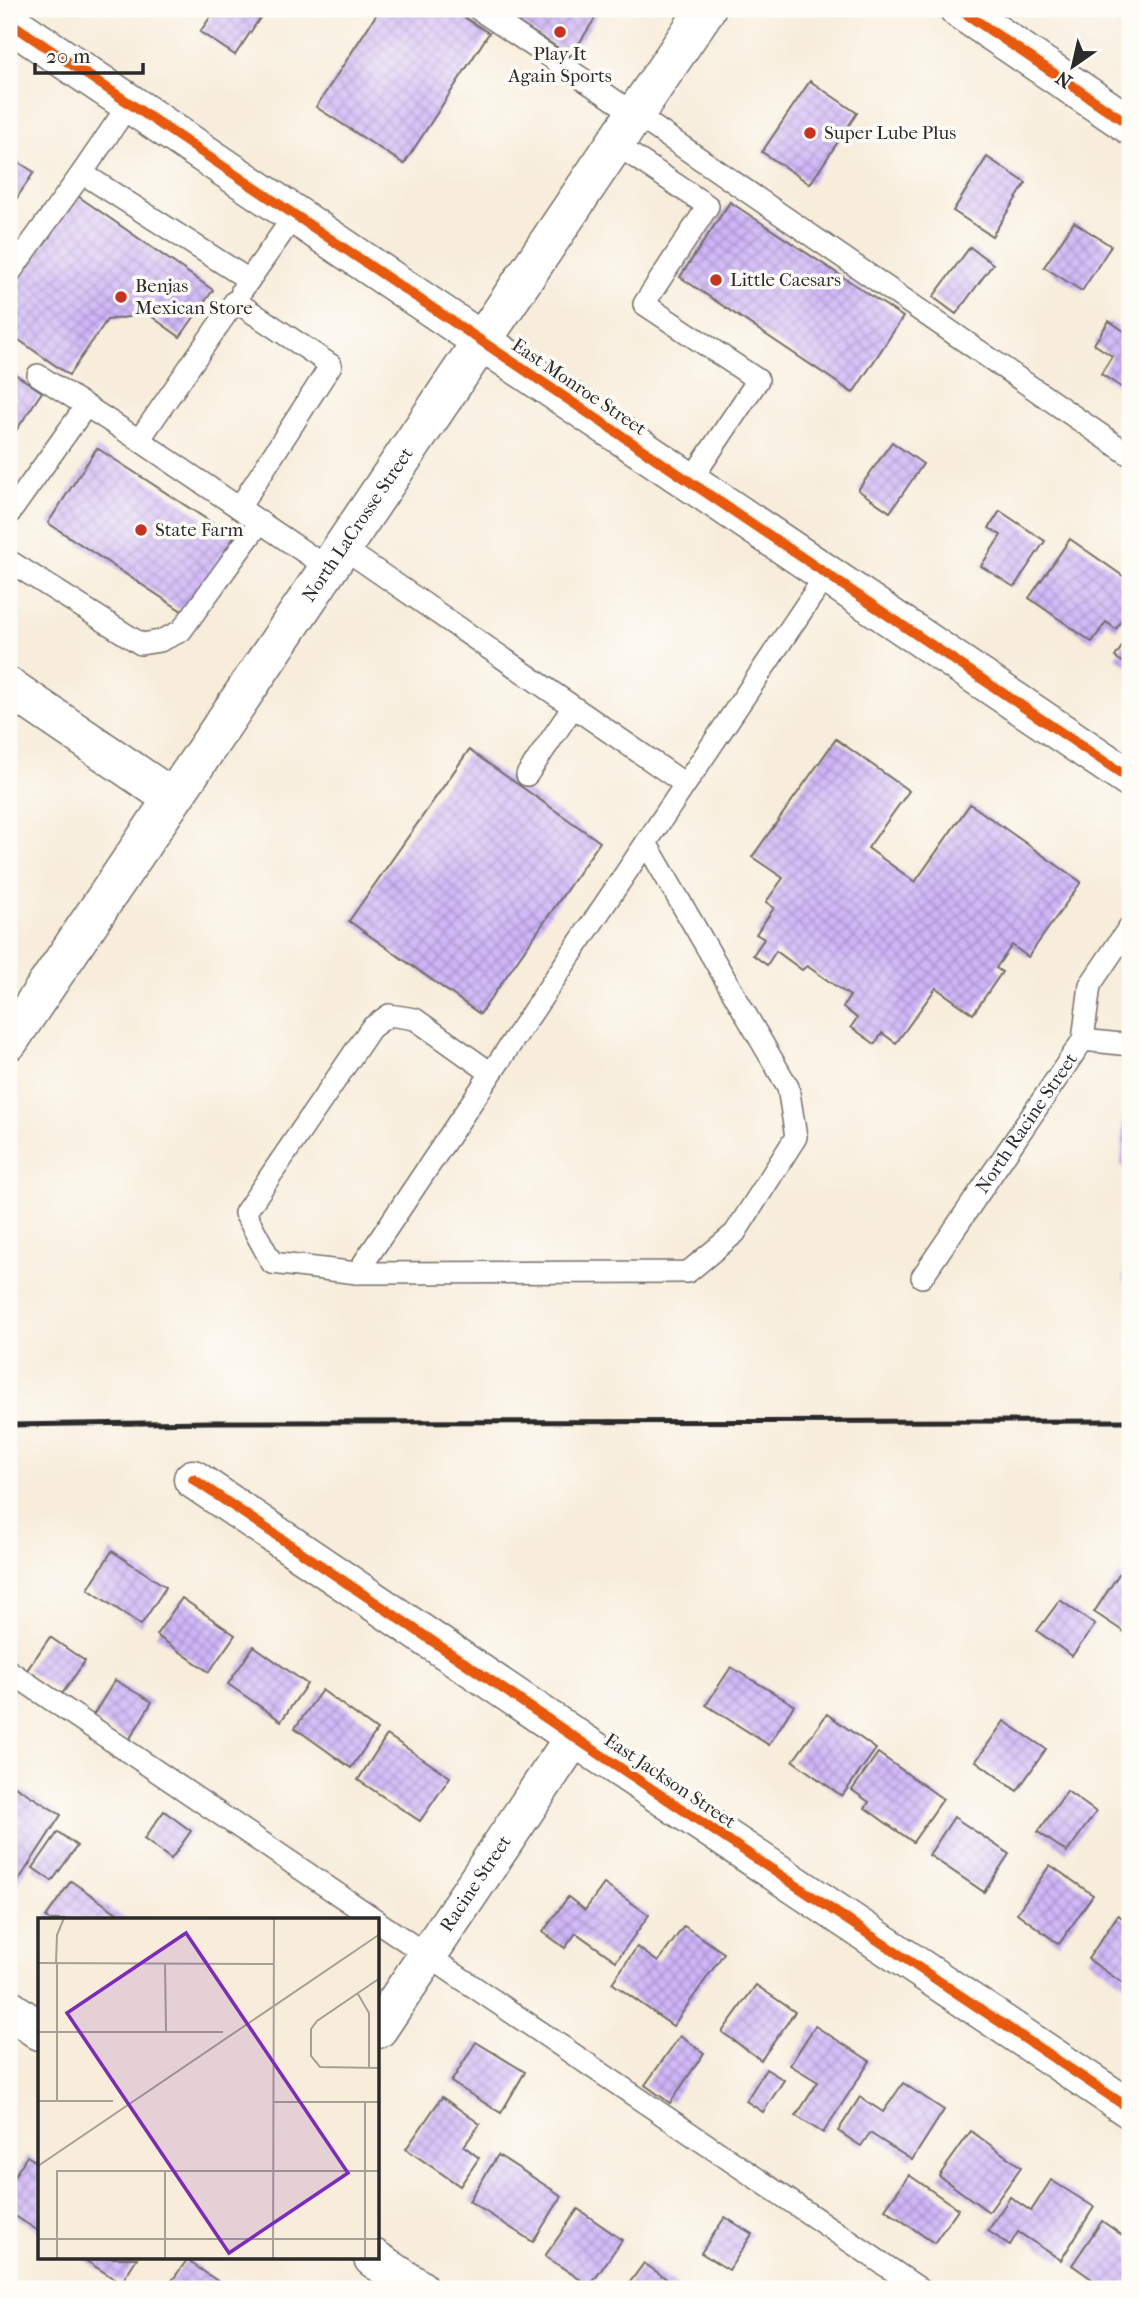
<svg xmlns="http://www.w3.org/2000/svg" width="1139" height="2298" viewBox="0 0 1139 2298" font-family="'IM FELL French Canon',serif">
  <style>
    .building { fill: url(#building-cross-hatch) }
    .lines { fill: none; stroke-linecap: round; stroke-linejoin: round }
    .lane-casing { stroke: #736f69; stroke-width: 24 }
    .street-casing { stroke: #736f69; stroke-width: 41 }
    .secondary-casing { stroke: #736f69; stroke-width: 41 }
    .lane { stroke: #fff; stroke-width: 21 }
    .street { stroke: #fff; stroke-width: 38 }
    .secondary { stroke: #fff; stroke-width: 38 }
    .rail { stroke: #2b2b2b; stroke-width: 5 }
    .cycleway-casing { stroke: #fdfcf7; stroke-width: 15 }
    .cycleway { stroke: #e8590c; stroke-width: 10 }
    .poi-dot { fill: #c8321e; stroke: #fdfcf7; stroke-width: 2.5 }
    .labels { text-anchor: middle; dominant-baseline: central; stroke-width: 7; stroke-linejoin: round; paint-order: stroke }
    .poi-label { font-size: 19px; fill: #2b2b2b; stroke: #fdfcf7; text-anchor: start }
    .street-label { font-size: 19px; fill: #2b2b2b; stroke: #fdfcf7 }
    .inset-road { fill: none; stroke: #a69f95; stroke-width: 2 }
    .view { fill: #7b2cbf; fill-opacity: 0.15; stroke: #7b2cbf; stroke-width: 3.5 }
    .inset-edge { fill: none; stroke: #2b2b2b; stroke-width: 3.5 }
  </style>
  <defs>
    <pattern id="building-cross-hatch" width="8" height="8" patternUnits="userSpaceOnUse" patternTransform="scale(1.75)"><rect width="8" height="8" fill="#cfb5f8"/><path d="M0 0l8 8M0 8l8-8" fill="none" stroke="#a893c9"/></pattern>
  </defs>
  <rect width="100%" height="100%" fill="#fdfcf7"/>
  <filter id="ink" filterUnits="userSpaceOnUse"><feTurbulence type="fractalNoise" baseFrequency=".0143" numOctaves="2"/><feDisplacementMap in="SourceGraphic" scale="14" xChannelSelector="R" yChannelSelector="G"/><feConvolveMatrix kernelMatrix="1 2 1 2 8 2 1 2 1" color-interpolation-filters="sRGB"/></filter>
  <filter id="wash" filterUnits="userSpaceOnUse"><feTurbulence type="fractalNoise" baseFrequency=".00686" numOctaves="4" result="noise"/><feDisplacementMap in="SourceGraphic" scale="28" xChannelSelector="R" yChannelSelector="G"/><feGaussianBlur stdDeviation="1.57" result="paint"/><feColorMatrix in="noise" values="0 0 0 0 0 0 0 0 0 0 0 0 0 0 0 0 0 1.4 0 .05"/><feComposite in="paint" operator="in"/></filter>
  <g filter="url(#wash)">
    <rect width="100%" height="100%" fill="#f8eddb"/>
    <g id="blocks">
      <g class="building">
        <path d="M216,9H266L235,55L200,32Z"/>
        <path d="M380,9H451L489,33L404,164L316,107Z"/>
        <path d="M497,9H601L571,56Z"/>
        <path d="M810,81L857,113L810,184L762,152Z"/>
        <path d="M9,156L34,172L9,210Z"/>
        <path d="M987,157L1026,183L992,236L953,211Z"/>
        <path d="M75,194L213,290L180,337L148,314L107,320L69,375L9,333V290Z"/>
        <path d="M730,202L903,317L853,393L680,277Z"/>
        <path d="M1074,222L1111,246L1082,291L1044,267Z"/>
        <path d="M970,247L993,264L956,314L933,297Z"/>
        <path d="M1109,321L1130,335V393L1101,374L1112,356L1094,344Z"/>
        <path d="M9,370L42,392L9,441Z"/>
        <path d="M892,442L923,464L890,512L858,490Z"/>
        <path d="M97,448L234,537L185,613L48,523Z"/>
        <path d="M1000,511L1045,541L1014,587L981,566L1001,535L989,528Z"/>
        <path d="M1070,539L1130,581V608L1116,629L1106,622L1092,642L1029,598Z"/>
        <path d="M1129,636L1130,637V667L1115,657Z"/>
        <path d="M836,739L909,791L868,848L915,882L970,804L1081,882L1028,957L1012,945L996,968L1002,972L973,1014L936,988L896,1043L882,1033L875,1044L851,1027L857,1018L843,1007L850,996L807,966L802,970L776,951L767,965L753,955L764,939L756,934L774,908L766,902L783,878L752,857Z"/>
        <path d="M469,750L600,842L480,1014L349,921Z"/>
        <path d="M1125,1089H1130V1167L1121,1166Z"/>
        <path d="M1125,1248H1130V1283L1123,1282Z"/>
        <path d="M112,1551L166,1587L141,1625L88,1589Z"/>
        <path d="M1119,1574L1130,1582V1636L1094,1612Z"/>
        <path d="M182,1598L235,1635L209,1672L156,1635Z"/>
        <path d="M1060,1600L1095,1625L1072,1656L1037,1631Z"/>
        <path d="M50,1637L85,1661L62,1694L27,1670Z"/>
        <path d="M254,1646L307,1684L281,1721L228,1684Z"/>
        <path d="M731,1667L794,1705L769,1745L706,1705Z"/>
        <path d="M115,1680L152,1702L129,1740L92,1717Z"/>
        <path d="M322,1690L377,1730L351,1768L295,1728Z"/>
        <path d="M827,1714L876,1749L842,1796L793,1761Z"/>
        <path d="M1004,1721L1046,1749L1017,1791L976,1761Z"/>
        <path d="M387,1735L450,1777L420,1821L358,1780Z"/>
        <path d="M878,1753L943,1799L913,1842L865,1808L869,1802L852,1790Z"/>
        <path d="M15,1786L61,1815L11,1892L9,1890V1795Z"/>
        <path d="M1067,1791L1096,1812L1067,1852L1038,1832Z"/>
        <path d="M164,1811L191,1831L171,1859L144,1839Z"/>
        <path d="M954,1817L1009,1854L984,1892L929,1855Z"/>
        <path d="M58,1832L77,1846L52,1881L33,1868Z"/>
        <path d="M1050,1865L1093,1895L1059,1944L1017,1913Z"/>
        <path d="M71,1881L127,1920H49L46,1917Z"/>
        <path d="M604,1884L649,1915L616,1961L576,1933L565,1948L543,1932L568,1897L585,1910Z"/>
        <path d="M1118,1915L1130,1923V1988L1088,1959Z"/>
        <path d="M684,1926L724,1953L673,2026L612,1983L637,1947L658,1962Z"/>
        <path d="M756,1985L795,2012L761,2060L722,2032Z"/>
        <path d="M815,2026L870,2061L823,2133L796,2116L818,2082L790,2065Z"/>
        <path d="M680,2036L704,2053L670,2103L645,2085Z"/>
        <path d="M476,2042L525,2072L501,2113L451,2082Z"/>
        <path d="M766,2069L784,2080L763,2112L746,2101Z"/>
        <path d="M903,2083L944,2110L912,2160L870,2133L861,2146L838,2131L860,2097L883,2112Z"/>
        <path d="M442,2097L480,2124L464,2146L479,2158L460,2186L406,2149Z"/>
        <path d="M971,2131L1021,2167L989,2212L939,2176Z"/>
        <path d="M498,2155L562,2196L533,2242L469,2201Z"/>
        <path d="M27,2156L40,2164V2232L9,2212V2185Z"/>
        <path d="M909,2175L958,2209L934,2243L885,2209Z"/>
        <path d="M1051,2180L1094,2207L1061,2260L1018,2232L1010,2245L988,2231L1010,2197L1031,2211Z"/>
        <path d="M578,2209L622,2240L590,2286L545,2256Z"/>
        <path d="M725,2217L752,2234L729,2270L701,2253Z"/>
        <path d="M1102,2221L1130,2241V2289H1106L1072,2265Z"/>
        <path d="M82,2258H137L121,2283Z"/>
        <path d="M187,2260L229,2289H166Z"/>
        <path d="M644,2263L681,2289H625Z"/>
      </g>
    </g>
  </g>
  <g filter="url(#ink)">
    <use href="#blocks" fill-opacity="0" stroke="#736f69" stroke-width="2"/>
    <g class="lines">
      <g class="lane-casing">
        <g id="lane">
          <path d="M478,9L635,114L1130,455"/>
          <path d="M129,104L82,173L249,280"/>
          <path d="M614,143L708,206L644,304L758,380L689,483"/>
          <path d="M9,274L82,173"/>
          <path d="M242,290L294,216"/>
          <path d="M38,375L139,440L328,568"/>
          <path d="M139,440L235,301L331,365L239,508"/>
          <path d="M9,514L86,406"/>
          <path d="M342,547L685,784"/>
          <path d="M9,561L141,644L160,641L181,631L260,522"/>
          <path d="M527,775L573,707"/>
          <path d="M1083,1040L1130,1045"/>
          <path d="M491,1073L415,1019L389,1015L371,1028L245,1213L272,1263L357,1273L826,575"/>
          <path d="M357,1273L688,1272L735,1233L796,1137L788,1087L646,843"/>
          <path id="s1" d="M922,1277L1083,1040L1090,985L1130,926"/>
          <path d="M9,1671L376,1920"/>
          <path d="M378,1922L920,2289"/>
        </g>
      </g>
      <g class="street-casing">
        <g id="street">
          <path d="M959,9L1130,125"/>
          <path d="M9,22L1130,779"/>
          <path d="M9,687L172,798"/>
          <path d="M193,1479L574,1737L1130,2109"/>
          <path d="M9,2009L40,2031"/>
          <path id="s2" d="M378,2029L574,1737"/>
          <path d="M373,2258L419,2289"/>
        </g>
      </g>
      <g class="secondary-casing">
        <g id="secondary">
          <path id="s3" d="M9,1041L706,9"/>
        </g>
      </g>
      <use href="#lane" class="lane"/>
      <use href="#street" class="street"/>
      <use href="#secondary" class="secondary"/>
      <path class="rail" d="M9,1425L211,1422L1130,1421"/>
      <g class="cycleway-casing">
        <g id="cycleway">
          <path d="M959,9L1130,125"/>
          <path d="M9,22L1130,779"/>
          <path d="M193,1479L574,1737L1130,2109"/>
        </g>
      </g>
      <use href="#cycleway" class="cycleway"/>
    </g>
  </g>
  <g class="poi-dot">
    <circle cx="560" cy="32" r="7"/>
    <circle cx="810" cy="133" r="7"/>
    <circle cx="716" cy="280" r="7"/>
    <circle cx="121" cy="297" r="7"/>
    <circle cx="141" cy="530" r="7"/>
  </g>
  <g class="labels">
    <g class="poi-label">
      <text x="560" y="54" text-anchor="middle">Play It<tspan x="560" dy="22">Again Sports</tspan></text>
      <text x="824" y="133">Super Lube Plus</text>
      <text x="730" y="280">Little Caesars</text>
      <text x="135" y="286">Benjas<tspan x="135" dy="22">Mexican Store</tspan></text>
      <text x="155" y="530">State Farm</text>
    </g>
    <g class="street-label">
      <text transform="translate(579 387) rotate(34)">East Monroe Street</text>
      <text stroke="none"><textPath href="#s3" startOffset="623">North LaCrosse Street</textPath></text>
      <text stroke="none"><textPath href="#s1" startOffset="186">North Racine Street</textPath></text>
      <text transform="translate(670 1781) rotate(34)">East Jackson Street</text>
      <text stroke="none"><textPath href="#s2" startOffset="175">Racine Street</textPath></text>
    </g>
  </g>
  <g transform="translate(38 1918)">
    <rect width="341" height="341" fill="#f8eddb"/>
    <path class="inset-road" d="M0,45L235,46M18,45L19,17L26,0M19,45V183M127,46L128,114M342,60L279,103L273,111V138L282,149L342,150M320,76L331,95V150M0,114H185M0,183H75M236,184H342M0,248L342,16M127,253V341M0,321H342M19,341V253H342M235,341L236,0M327,341V184"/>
    <path class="view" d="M148,15L310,255L191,335L29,95Z"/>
    <rect width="341" height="341" class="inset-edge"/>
  </g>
  <rect width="1139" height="2298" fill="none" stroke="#fdfcf7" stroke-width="35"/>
  <g transform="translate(1073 66) rotate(214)" stroke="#fdfcf7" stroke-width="5" paint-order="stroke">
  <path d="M0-5L12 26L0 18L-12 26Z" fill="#2b2b2b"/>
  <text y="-10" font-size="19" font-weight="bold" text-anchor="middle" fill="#2b2b2b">N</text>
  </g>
  <path d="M35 63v10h108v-10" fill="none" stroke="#2b2b2b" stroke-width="3.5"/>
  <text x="46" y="63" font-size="21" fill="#2b2b2b" stroke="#fdfcf7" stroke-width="5" paint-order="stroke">20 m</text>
</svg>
